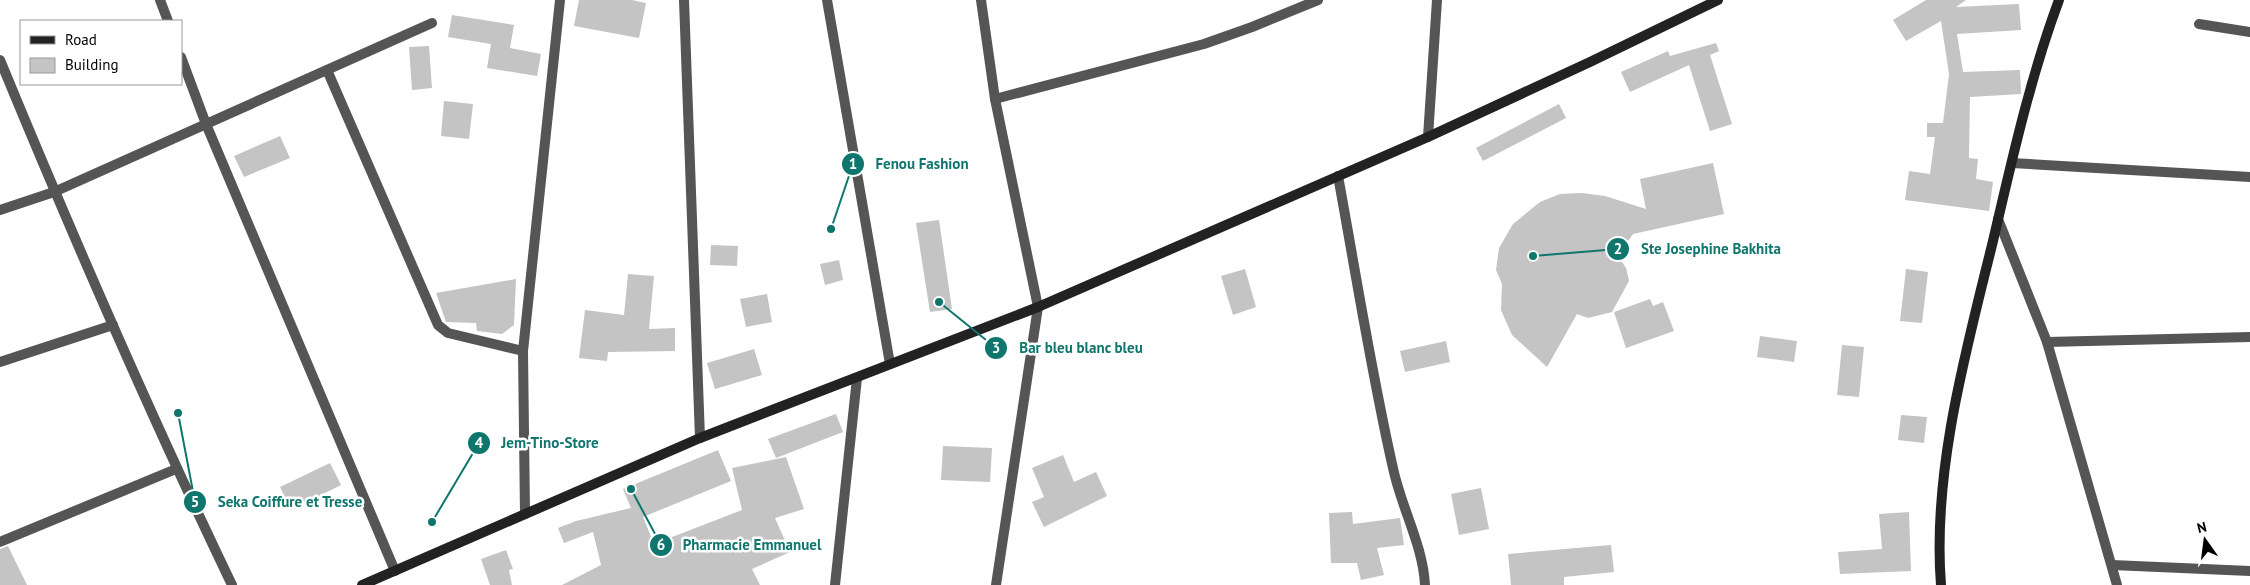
<svg xmlns="http://www.w3.org/2000/svg" width="2250" height="585" viewBox="0 0 2250 585" font-family="'PT Sans',sans-serif">
  <style>
    .building { fill: #c4c4c4 }
    .lines { fill: none; stroke-linecap: round; stroke-linejoin: round }
    .street { stroke: #555; stroke-width: 10 }
    .secondary { stroke: #222; stroke-width: 10 }
    .leader { fill: none; stroke: #0f766e; stroke-width: 2 }
    .callout-dot { fill: #0f766e; stroke: #fff; stroke-width: 2 }
    .mark-label { font-size: 15px; text-anchor: middle; font-weight: bold; fill: #fff }
    .callout-label { font-size: 15px; text-anchor: middle; font-weight: bold; fill: #0f766e; stroke: #fff; stroke-width: 5; stroke-linejoin: round; paint-order: stroke }
  </style>
  <rect width="100%" height="100%" fill="#fff"/>
  <g class="building">
    <path d="M579,0H632L646,3L639,38L574,26Z"/>
    <path d="M1926,0H1966L1956,7L2019,4L2021,30L1957,34L1963,72L2020,70L2021,94L1970,97L1969,158L1978,159L1976,179L1993,182L1989,211L1905,200L1909,171L1930,174L1935,137H1927V123H1943L1949,74L1941,21L1906,41L1893,20Z"/>
    <path d="M452,15L514,25L510,48L541,54L537,76L487,68L491,44L448,37Z"/>
    <path d="M1716,43L1719,51L1710,55L1732,124L1710,131L1689,65L1630,92L1621,72L1668,51L1670,56Z"/>
    <path d="M429,46L432,88L412,90L409,47Z"/>
    <path d="M444,101L473,104L469,139L441,136Z"/>
    <path d="M1559,104L1566,118L1483,161L1476,148Z"/>
    <path d="M280,136L290,158L244,177L234,156Z"/>
    <path d="M1713,163L1724,214L1633,234L1618,256L1626,268L1629,281L1612,312L1588,318L1577,314L1547,367L1512,335L1501,310L1502,284L1496,270L1499,248L1513,224L1540,202L1560,194L1582,193L1605,196L1646,209L1640,179Z"/>
    <path d="M939,220L952,309L930,312L916,223Z"/>
    <path d="M711,245L738,246L737,266L710,265Z"/>
    <path d="M839,260L843,280L825,285L820,264Z"/>
    <path d="M1245,269L1256,307L1233,315L1221,276Z"/>
    <path d="M1906,269L1928,272L1922,323L1900,321Z"/>
    <path d="M628,274L654,276L649,329L675,328V351L608,352L607,361L579,358L585,310L624,315Z"/>
    <path d="M516,279L514,325L502,334L477,331L476,323L446,322L436,293Z"/>
    <path d="M767,294L772,322L746,327L740,299Z"/>
    <path d="M1650,299L1653,306L1663,302L1674,331L1626,348L1614,312Z"/>
    <path d="M1760,336L1797,341L1794,362L1757,357Z"/>
    <path d="M1446,341L1450,362L1405,372L1400,351Z"/>
    <path d="M1842,345L1864,347L1859,397L1837,395Z"/>
    <path d="M754,349L762,375L715,389L707,363Z"/>
    <path d="M836,414L843,432L776,458L768,439Z"/>
    <path d="M1901,415L1927,417L1924,443L1898,440Z"/>
    <path d="M943,446L992,448L990,482L941,480Z"/>
    <path d="M718,450L731,481L643,517L654,544L742,510L732,468L786,457L804,509L775,518L790,552L752,569L760,585H562L601,565L593,532L564,543L558,528L576,521L631,508L623,489Z"/>
    <path d="M1063,455L1074,482L1096,472L1107,496L1044,527L1032,502L1044,497L1032,468Z"/>
    <path d="M330,463L341,485L291,510L280,487Z"/>
    <path d="M1481,488L1489,529L1459,535L1451,494Z"/>
    <path d="M1352,512L1353,524L1400,518L1404,545L1377,548L1384,575L1361,580L1357,563H1331L1329,513Z"/>
    <path d="M1909,512L1911,571L1840,574L1838,552L1882,549L1879,514Z"/>
    <path d="M1611,545L1614,572L1564,577V585H1511L1508,554Z"/>
    <path d="M8,546L27,585H0V549Z"/>
    <path d="M506,550L513,569L509,570L512,585H490L481,559Z"/>
  </g>
  <g class="lines">
    <g class="street">
      <path d="M160,0L168,21"/>
      <path d="M684,0L700,438"/>
      <path d="M827,0L890,364"/>
      <path d="M981,0L995,99L1038,307L996,585"/>
      <path d="M2199,24L2250,32"/>
      <path d="M181,57L206,124L395,571"/>
      <path d="M0,60C73,237 149,412 232,585"/>
      <path d="M327,70L438,325L448,333L523,351"/>
      <path d="M995,99L1204,44L1252,27L1318,0"/>
      <path d="M1428,137L1437,0"/>
      <path d="M2012,163L2250,177"/>
      <path d="M1338,176C1356,274 1371,371 1393,468C1401,507 1423,545 1425,585"/>
      <path d="M0,210L54,192L432,23"/>
      <path d="M1998,219L2047,342L2117,585"/>
      <path d="M2047,342L2250,337"/>
      <path d="M0,362L113,325"/>
      <path d="M525,514L523,351L560,0"/>
      <path d="M0,542L176,469"/>
      <path d="M2112,565L2250,571"/>
      <path d="M835,585L857,378"/>
    </g>
    <g class="secondary">
      <path d="M362,585L700,438L1038,307L1428,137L1590,62L1718,0"/>
      <path d="M1941,585C1932,472 1966,351 1993,241C2012,160 2030,78 2059,0"/>
    </g>
  </g>
  <path class="leader" d="M831 229L853 164M1533 256L1618 249M939 302L996 348M432 522L479 443M178 413L195 502M631 489L661 545"/>
  <g class="callout-dot">
    <circle cx="831" cy="229" r="5"/>
    <circle cx="1533" cy="256" r="5"/>
    <circle cx="939" cy="302" r="5"/>
    <circle cx="432" cy="522" r="5"/>
    <circle cx="178" cy="413" r="5"/>
    <circle cx="631" cy="489" r="5"/>
    <circle cx="853" cy="164" r="12"/>
    <circle cx="1618" cy="249" r="12"/>
    <circle cx="996" cy="348" r="12"/>
    <circle cx="479" cy="443" r="12"/>
    <circle cx="195" cy="502" r="12"/>
    <circle cx="661" cy="545" r="12"/>
  </g>
  <g class="mark-label">
    <text x="853" y="169">1</text>
    <text x="1618" y="254">2</text>
    <text x="996" y="353">3</text>
    <text x="479" y="448">4</text>
    <text x="195" y="507">5</text>
    <text x="661" y="550">6</text>
  </g>
  <g class="callout-label">
    <text x="922" y="169">Fenou Fashion</text>
    <text x="1711" y="254">Ste Josephine Bakhita</text>
    <text x="1081" y="353">Bar bleu blanc bleu</text>
    <text x="550" y="448">Jem-Tino-Store</text>
    <text x="290" y="507">Seka Coiffure et Tresse</text>
    <text x="752" y="550">Pharmacie Emmanuel</text>
  </g>
  <rect x="20" y="20" width="162" height="65" fill="#ffffff" stroke="#999999"/>
  <rect x="30" y="36" width="25" height="8" fill="#222222" stroke="#999999"/>
  <text x="65" y="45" font-size="15" fill="#000000">Road</text>
  <rect x="30" y="58" width="25" height="15" fill="#c4c4c4" stroke="#999999"/>
  <text x="65" y="70" font-size="15" fill="#000000">Building</text>
  <g transform="translate(2205 540) rotate(346)" stroke="#ffffff" stroke-width="4" paint-order="stroke">
  <path d="M0-4L9 19L0 12L-9 19Z" fill="#000000"/>
  <text y="-8" font-size="14" font-weight="bold" text-anchor="middle" fill="#000000">N</text>
  </g>
</svg>
